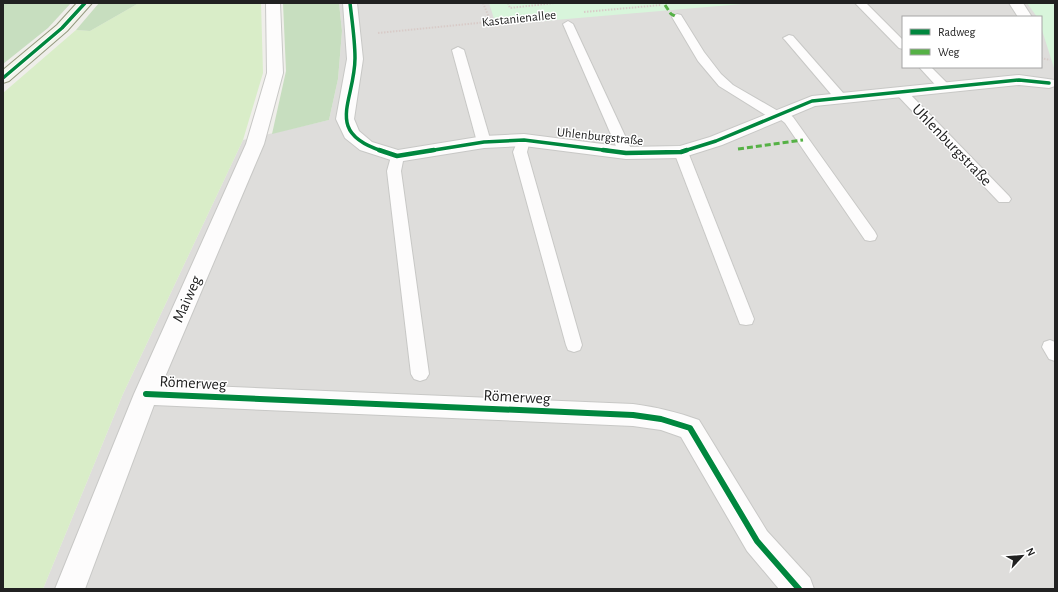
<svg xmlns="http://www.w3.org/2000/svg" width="1058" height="592" viewBox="0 0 1058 592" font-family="'Alegreya Sans',sans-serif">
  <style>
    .residential { fill: #dedddb; fill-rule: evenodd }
    .grass { fill: #d9edc8 }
    .forest { fill: #c7debf }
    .park { fill: #d8f5db }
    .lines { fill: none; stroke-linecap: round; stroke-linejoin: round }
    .lane-casing { stroke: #c8c8c6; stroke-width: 2 }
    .street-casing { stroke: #c8c8c6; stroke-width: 2 }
    .secondary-casing { stroke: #969a80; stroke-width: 2 }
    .path { stroke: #d8cbc8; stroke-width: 2; stroke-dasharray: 1.5 1.5; stroke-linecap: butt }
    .lane { fill: #fdfcfc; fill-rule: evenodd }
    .street { fill: #fdfcfc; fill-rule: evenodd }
    .secondary { fill: #f3f4ec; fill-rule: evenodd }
    .quiet { stroke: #55b145; stroke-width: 3; stroke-dasharray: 6 3; stroke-linecap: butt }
    .cycleway-far2-casing { stroke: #fff; stroke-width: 5.5 }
    .cycleway-far1-casing { stroke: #fff; stroke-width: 7 }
    .cycleway-casing { stroke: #fff; stroke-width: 8 }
    .cycleway-far2 { stroke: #00873e; stroke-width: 3.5 }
    .cycleway-far1 { stroke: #00873e; stroke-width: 4.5 }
    .cycleway { stroke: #00873e; stroke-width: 6 }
    .labels { text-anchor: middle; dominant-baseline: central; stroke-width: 3; stroke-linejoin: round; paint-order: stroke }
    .far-street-label { font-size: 13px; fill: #212121; stroke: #fff }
    .street-label { font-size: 16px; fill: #212121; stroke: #fff }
  </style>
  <rect width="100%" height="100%" fill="#efeeea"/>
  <path class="residential" d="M339,3H1055V589H43L123,394L243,140L329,120L338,79L342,31ZM903,17H1041V67H903Z"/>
  <path class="grass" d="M139,3H261L263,73L243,140L123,394L43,589H3V93L76,30L90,31Z"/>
  <g class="forest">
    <path d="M3,3H71L48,28L3,64Z"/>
    <path d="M99,3H139L90,31L76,30Z"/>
    <path d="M283,3H339L342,31L338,79L329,120L272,134L286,71Z"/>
  </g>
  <g class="park">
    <path d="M489,3H754L496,25Z"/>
    <path d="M1027,3H1055V71L1041,27V17H1037Z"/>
  </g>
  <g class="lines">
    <g class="lane-casing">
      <g id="lane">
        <path d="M855,3H866L903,40V49L899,48Z"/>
        <path d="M677,14L681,15L704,52L721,74L733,85L778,111H785L793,117L875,232L877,236L875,240L870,241L865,240L785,123L780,119H772L719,86L698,61L672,17Z"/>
        <path d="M568,21L573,24L633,153L631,156H621L619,153L563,24Z"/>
        <path d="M789,35L793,36L844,94L846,97L844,100H836L785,40L783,38Z"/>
        <path d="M458,47L464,50L491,142L489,145H479L477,142L452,50Z"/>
        <path d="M919,67H931L949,85L951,88L949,91H941Z"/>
        <path d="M901,88L905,89L1009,196L1011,199L1009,202H999L897,95L895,92Z"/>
        <path d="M524,136L529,137L530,140L527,152L582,345L580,350L574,352L568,350L566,345L513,152L519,137Z"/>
        <path d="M681,148L686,149L688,152L754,319L752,324L746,325L740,324L738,319L674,152L676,149Z"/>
        <path d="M397,152L402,153L404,156L401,171L429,374L426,379L420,381L414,379L411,374L387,171L392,153Z"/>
        <path d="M1050,340L1055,342V361L1049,359L1042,347L1044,342Z"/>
      </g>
    </g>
    <g class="street-casing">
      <g id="street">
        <path d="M266,3H280L283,73L264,144L162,384L633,404C656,407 677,412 699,420L767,531L810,578L814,589H779L747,551L681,437L661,430L633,426L154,405L85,589H55L134,394L246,144L267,73Z"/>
        <path d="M343,3H357L363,59L354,119L359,131L372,142L398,150L484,136L524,134L626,147L680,146L710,137L812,96L1019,75L1055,80V86L1049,88L1019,85L815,106L722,145L681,158L626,159L524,146L484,148L397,162L360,150L345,138L336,119L347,59Z"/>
        <path d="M1009,3H1023L1032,17H1018Z"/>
      </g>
    </g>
    <g class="secondary-casing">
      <path id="secondary" d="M77,3H92L67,31L9,81L3,83V70L57,25Z"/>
    </g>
    <g class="path">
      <path d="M483,3L491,22"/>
      <path d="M508,3L510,8L554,3"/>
      <path d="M584,12L661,5"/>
      <path d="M378,33L548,16"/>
      <path d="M1041,58L1050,60"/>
    </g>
    <use href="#lane" class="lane"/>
    <use href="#street" class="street"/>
    <use href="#secondary" class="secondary"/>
    <g class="quiet">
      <path d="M665,5L671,14L677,17"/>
      <path d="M738,149L803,140"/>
    </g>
    <g class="cycleway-far2-casing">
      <g id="cycleway-far2">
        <path d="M350,3C352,21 355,40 355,58C355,101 323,132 382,151"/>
        <path d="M3,78L62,28L85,3"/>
        <path d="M428,151L484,142L524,140L611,151"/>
        <path d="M684,151L716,141L812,101L1019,80L1049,83"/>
      </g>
    </g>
    <g class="cycleway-far1-casing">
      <g id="cycleway-far1">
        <path d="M379,150L397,156L434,150"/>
        <path d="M603,150L626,153L681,152L687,150"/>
      </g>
    </g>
    <g class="cycleway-casing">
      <path id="cycleway" d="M146,394L633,415L661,419L690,428L757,541L799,589"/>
    </g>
    <use href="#cycleway-far2" class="cycleway-far2"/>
    <use href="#cycleway-far1" class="cycleway-far1"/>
    <use href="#cycleway" class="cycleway"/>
  </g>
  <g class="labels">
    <g class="far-street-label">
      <text transform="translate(519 19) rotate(-6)">Kastanienallee</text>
      <text transform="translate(600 137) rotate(6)">Uhlenburgstraße</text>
    </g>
    <g class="street-label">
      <text transform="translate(952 145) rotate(46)">Uhlenburgstraße</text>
      <text transform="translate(187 299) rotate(-66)">Maiweg</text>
      <text transform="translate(193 383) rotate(3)">Römerweg</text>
      <text transform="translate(517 397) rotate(3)">Römerweg</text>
    </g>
  </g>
  <rect width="1058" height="592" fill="none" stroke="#212121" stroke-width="8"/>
  <rect x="902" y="16" width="140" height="52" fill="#ffffff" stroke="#a6a6a6"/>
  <rect x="910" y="29" width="20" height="6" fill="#00873e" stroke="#a6a6a6"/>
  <text x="938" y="36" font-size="12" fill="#212121">Radweg</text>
  <rect x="910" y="49" width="20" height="6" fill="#55b145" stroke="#a6a6a6"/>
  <text x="938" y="56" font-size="12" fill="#212121">Weg</text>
  <g transform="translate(1022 556) rotate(64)" stroke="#ffffff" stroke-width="3" paint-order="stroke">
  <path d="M0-3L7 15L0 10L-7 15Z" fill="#212121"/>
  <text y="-6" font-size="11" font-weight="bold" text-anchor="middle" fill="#212121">N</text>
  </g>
</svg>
